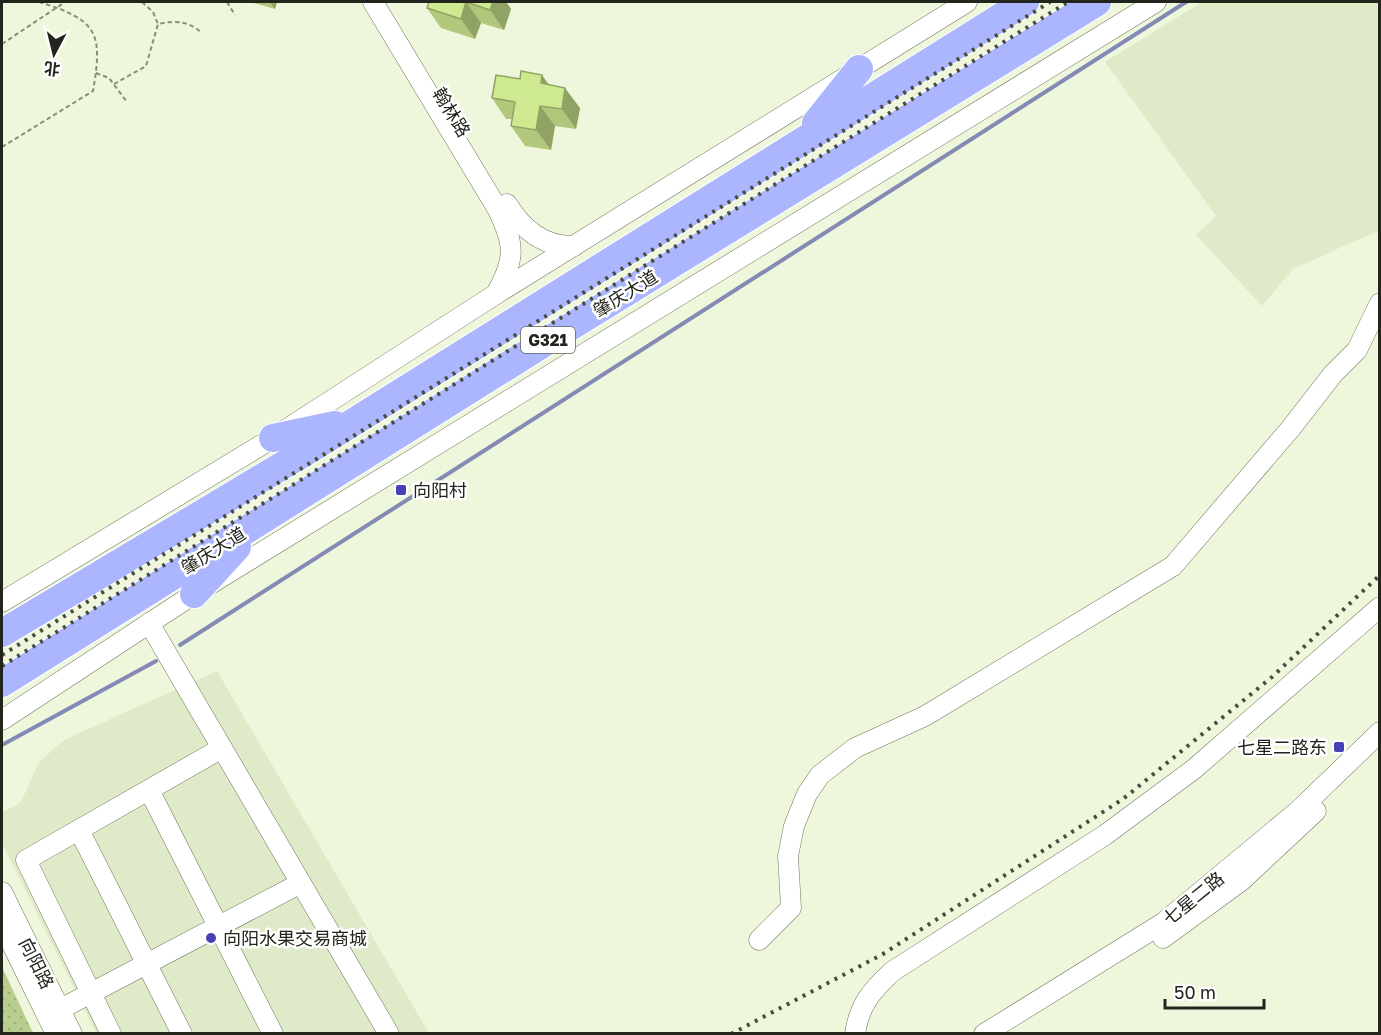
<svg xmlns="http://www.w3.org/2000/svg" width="1381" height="1035" viewBox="0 0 1381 1035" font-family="'Golos Text','Noto Sans SC',sans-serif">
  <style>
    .built { fill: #dfebc8 }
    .grass { fill: url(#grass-dots) }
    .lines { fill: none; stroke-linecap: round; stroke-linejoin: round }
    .stream { stroke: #828ab5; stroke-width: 4 }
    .minor-casing { stroke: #6d755c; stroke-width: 21 }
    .highway-casing { stroke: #fff; stroke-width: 30 }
    .path { stroke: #888e7b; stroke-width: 2; stroke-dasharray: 4.5 3; stroke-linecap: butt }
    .minor { stroke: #fff; stroke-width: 20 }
    .highway { stroke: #acb6fe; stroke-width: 28 }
    .rail { stroke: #494d3f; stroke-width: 4; stroke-dasharray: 3 6; stroke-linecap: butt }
    .wall { fill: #b1c87c }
    .shaded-wall { fill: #90a365 }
    .building { fill: #cee990; stroke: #90a365; stroke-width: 1.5 }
    .poi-dot { fill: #4542b8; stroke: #fff; stroke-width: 2 }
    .labels { text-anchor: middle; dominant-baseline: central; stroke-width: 5; stroke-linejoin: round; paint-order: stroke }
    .shield { fill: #fff; stroke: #64665f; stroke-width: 1.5 }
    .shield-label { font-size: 16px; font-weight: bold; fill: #22251b }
    .street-label { font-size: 18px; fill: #22251b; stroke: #fff }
    .poi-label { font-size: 18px; fill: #22251b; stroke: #fff; text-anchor: start }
  </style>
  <defs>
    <pattern id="grass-dots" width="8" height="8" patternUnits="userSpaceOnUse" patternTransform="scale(1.5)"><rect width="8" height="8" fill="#b9cd8f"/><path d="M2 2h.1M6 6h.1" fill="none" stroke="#9fb07b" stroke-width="1.8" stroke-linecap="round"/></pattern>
  </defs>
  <rect width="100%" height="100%" fill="#eef7db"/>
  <g class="built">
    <path d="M1202,2H1379V233L1375,232L1293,269L1262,306L1196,235L1216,216L1105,62Z"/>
    <path d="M217,671L429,1033H96L2,843V813L21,802L39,762L64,740Z"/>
  </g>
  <path class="grass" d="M2,967L33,1033H2Z"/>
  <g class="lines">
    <g class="stream">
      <path d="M180,645L1186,2"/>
      <path d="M2,745L156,661"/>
    </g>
    <g class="minor-casing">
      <g id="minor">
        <path d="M373,2L497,208C515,244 516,259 496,294"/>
        <path d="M507,204C522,229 543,247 574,246"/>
        <path d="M2,602L273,438L496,294L967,2"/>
        <path d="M149,623L389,1034"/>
        <path d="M2,720L194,594L1156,2"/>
        <path d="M149,790L273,1034"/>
        <path d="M79,830L182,1034"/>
        <path d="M2,892L72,1034"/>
        <path d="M2,924L56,1034"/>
        <path d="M1163,938L1241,881L1316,811"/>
        <path d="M759,940L791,908L788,856L794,826L807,794L820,775L855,748L925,716L1173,566L1291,428L1333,374L1357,350L1380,303"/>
        <path d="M47,1016L301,883"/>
        <path d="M111,1034L26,860L222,748"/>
        <path d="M855,1034C859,1005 872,990 893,971L1105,835L1194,769L1380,607"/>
        <path d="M984,1034L1163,923L1298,811L1380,732"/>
      </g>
    </g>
    <g class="highway-casing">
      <g id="highway">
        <path d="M816,123L859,69"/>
        <path d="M273,438L335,425"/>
        <path d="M194,594L237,547"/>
        <path d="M2,633L312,448L1025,2"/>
        <path d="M2,683L552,338L1097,2"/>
      </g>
    </g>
    <g class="path">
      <path d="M142,2L153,12L158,24"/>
      <path d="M227,2L235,15"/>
      <path d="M2,44L65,2"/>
      <path d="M96,73L109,78L127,102"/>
      <path d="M114,84L146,66L158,24C176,20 188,21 202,33"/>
      <path d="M2,147L93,91C103,33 98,20 39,2"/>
    </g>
    <use href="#minor" class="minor"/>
    <use href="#highway" class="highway"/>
    <g class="rail">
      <path d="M2,655L1050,2"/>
      <path d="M2,666L1068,2"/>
      <path d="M731,1034L883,954L1123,799L1272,677L1380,575"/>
    </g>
  </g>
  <g class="wall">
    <path d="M250,2H277L275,9Z"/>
    <path d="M429,2H506L511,9L504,30L481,23L475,39L441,28L427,8Z"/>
    <path d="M549,85L580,108L576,129L555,126L551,150L525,146L511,126L512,119H506L492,98Z"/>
  </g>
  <g class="shaded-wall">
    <path d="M270,2H277L275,9Z"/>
    <path d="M466,2L481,23L475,39L461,19Z"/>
    <path d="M493,2H506L511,9L504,30L490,10Z"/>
    <path d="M542,75L556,95L541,83Z"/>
    <path d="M565,88L580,108L576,129L562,109Z"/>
    <path d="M540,106L555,126L551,150L536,130Z"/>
  </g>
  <g class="building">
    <path d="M429,2H493L490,10L466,2L461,19L427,8Z"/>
    <path d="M521,71L542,75L541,83L565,88L562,109L540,106L536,130L511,126L515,102L492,98L496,75L520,79Z"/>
  </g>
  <g class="poi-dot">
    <rect x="395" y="484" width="12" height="12" rx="3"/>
    <rect x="1333" y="741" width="12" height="12" rx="3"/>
    <circle cx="211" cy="938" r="6"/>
  </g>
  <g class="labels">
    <rect class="shield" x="521" y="327" width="54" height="26" rx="4.5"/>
    <g class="shield-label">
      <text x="548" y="340">G321</text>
    </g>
    <g class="street-label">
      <text transform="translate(452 112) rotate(59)">翰林路</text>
      <text transform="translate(625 293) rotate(-32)">肇庆大道</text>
      <text transform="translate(213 550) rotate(-32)">肇庆大道</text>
      <text transform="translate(1193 898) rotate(-39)">七星二路</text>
      <text transform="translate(37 963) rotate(63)">向阳路</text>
    </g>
    <g class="poi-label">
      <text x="413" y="490">向阳村</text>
      <text x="1327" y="747" text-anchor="end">七星二路东</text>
      <text x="223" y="938">向阳水果交易商城</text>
    </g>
  </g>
  <rect width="1381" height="1035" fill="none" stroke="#22251b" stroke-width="6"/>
  <g transform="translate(54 54) rotate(187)" stroke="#ffffff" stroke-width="4.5" paint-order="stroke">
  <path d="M0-4.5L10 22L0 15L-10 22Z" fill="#22251b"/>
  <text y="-9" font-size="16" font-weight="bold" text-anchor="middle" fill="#22251b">北</text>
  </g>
  <path d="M1165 999v9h99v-9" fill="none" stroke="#22251b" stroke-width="3"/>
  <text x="1174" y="999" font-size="18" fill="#22251b" stroke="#ffffff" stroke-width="4.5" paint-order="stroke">50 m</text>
</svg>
